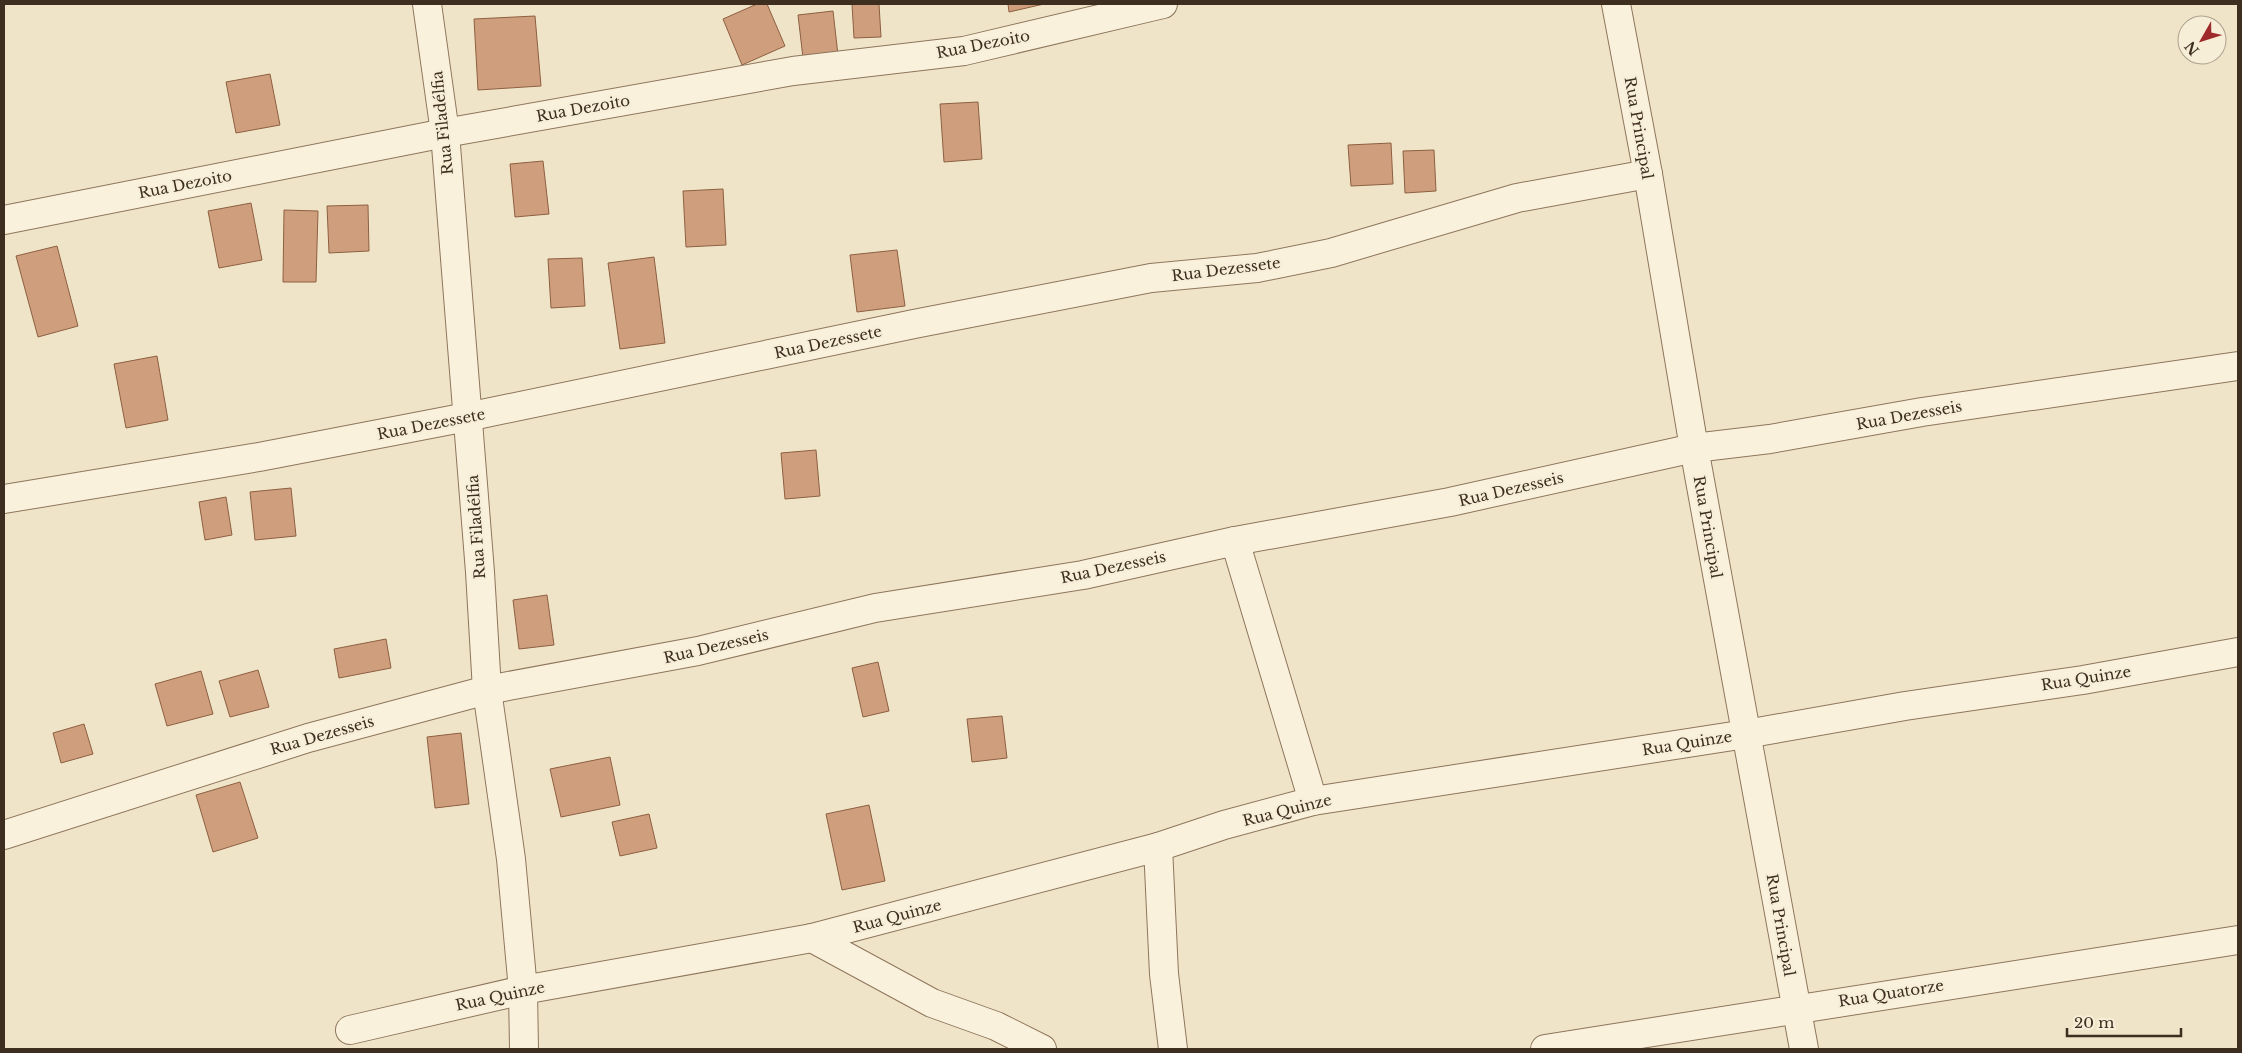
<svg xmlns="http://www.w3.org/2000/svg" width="2242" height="1053" viewBox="0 0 2242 1053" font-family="'Libre Baskerville',serif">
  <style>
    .building { fill: #cf9f7d; stroke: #8d5f41 }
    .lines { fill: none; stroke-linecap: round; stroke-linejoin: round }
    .minor-casing { stroke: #8d765c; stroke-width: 30 }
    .minor { stroke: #faf1dc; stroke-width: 28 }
    .labels { text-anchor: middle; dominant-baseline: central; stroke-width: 4.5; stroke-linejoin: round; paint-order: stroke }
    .street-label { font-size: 15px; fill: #3d2e20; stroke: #f7eed8 }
  </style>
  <rect width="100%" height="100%" fill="#f0e4c8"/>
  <g class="building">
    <path d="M757,4H767L785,46L742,65L723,19Z"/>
    <path d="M852,4H879L881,37L854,38Z"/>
    <path d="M1008,4H1044L1009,12Z"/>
    <path d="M833,11L838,55L803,58L798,15Z"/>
    <path d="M535,16L541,86L478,90L474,19Z"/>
    <path d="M270,74L280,125L236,133L226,82Z"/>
    <path d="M978,102L982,159L944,162L940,104Z"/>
    <path d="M1391,143L1393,184L1351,186L1348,145Z"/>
    <path d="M1434,150L1436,191L1405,193L1403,151Z"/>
    <path d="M543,161L549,214L515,217L510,164Z"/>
    <path d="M723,189L726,245L686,247L683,191Z"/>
    <path d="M251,203L262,260L219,268L208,211Z"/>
    <path d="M368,205L369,251L329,253L327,206Z"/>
    <path d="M284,210L318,211L316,282H283Z"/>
    <path d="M57,246L78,326L38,337L16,256Z"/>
    <path d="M897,250L905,306L857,312L850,255Z"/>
    <path d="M654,257L665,343L620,349L608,263Z"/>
    <path d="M582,258L585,306L551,308L548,259Z"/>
    <path d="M157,356L168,420L126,428L114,364Z"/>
    <path d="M816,450L820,496L785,499L781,453Z"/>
    <path d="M291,488L296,536L255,540L250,492Z"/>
    <path d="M226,497L232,535L205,540L199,502Z"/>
    <path d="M547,595L554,645L519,649L513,600Z"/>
    <path d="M386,639L391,668L339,678L334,649Z"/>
    <path d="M878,662L889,711L863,717L852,668Z"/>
    <path d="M258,670L269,707L230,717L219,681Z"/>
    <path d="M201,671L213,714L167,726L155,684Z"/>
    <path d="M1002,716L1007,758L972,762L967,719Z"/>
    <path d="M84,724L93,754L61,763L53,733Z"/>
    <path d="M461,733L469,804L435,808L427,737Z"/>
    <path d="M610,757L620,805L561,817L550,769Z"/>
    <path d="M240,782L258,838L213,852L196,795Z"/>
    <path d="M869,805L885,881L842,890L826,814Z"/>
    <path d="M649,814L657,848L620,856L612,822Z"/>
  </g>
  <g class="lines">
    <g class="minor-casing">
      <g id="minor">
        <path d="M427,4L445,133L480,572L487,690L511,859L523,990L524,1049"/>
        <path d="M1616,4L1648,174L1694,448L1804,1049"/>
        <path d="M4,220L445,133L793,71L964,51L1163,4"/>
        <path d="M4,499L259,457L467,417L914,324L1151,278L1257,268L1331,253L1517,198L1648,174"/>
        <path d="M1235,541L1313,801"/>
        <path d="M4,835L308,738L487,690L698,651L875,608L1083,575L1235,541L1450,502L1694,448L1770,439L1922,412L2238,366"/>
        <path d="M1158,847L1164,974L1173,1049"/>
        <path d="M812,938L932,1003L996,1026L1042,1049"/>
        <path d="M350,1030L523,990L812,938L1158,847L1224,825L1313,801L1746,734L1905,706L2083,680L2238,652"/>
        <path d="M1545,1049L2238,940"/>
      </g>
    </g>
    <use href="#minor" class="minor"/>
  </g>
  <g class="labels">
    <g class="street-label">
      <text transform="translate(983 44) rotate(-11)">Rua Dezoito</text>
      <text transform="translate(583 108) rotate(-10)">Rua Dezoito</text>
      <text transform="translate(442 123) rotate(-96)">Rua Filadélfia</text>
      <text transform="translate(1639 128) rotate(80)">Rua Principal</text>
      <text transform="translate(185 184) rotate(-11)">Rua Dezoito</text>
      <text transform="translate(1226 269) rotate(-7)">Rua Dezessete</text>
      <text transform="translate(828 342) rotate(-12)">Rua Dezessete</text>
      <text transform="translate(1909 415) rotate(-10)">Rua Dezesseis</text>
      <text transform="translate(431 424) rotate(-11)">Rua Dezessete</text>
      <text transform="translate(1511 489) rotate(-13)">Rua Dezesseis</text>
      <text transform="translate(476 527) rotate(-94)">Rua Filadélfia</text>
      <text transform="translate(1708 527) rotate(80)">Rua Principal</text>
      <text transform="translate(1113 567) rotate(-12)">Rua Dezesseis</text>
      <text transform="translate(716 646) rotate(-13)">Rua Dezesseis</text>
      <text transform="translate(2086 678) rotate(-9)">Rua Quinze</text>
      <text transform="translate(322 735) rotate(-16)">Rua Dezesseis</text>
      <text transform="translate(1687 743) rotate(-9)">Rua Quinze</text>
      <text transform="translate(1287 810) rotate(-14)">Rua Quinze</text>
      <text transform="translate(897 916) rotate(-15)">Rua Quinze</text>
      <text transform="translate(1781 925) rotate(80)">Rua Principal</text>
      <text transform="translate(1891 993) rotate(-9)">Rua Quatorze</text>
      <text transform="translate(500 996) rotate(-12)">Rua Quinze</text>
    </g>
  </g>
  <rect width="2242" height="1053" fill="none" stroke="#3d2e20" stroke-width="10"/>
  <g transform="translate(2202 40) rotate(231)"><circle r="24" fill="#f7eed8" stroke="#ada18e"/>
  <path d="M0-4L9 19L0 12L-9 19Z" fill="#9e2a2b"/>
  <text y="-8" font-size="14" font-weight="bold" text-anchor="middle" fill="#3d2e20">N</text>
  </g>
  <path d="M2067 1028v8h114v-8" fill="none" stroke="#3d2e20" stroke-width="2.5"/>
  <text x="2074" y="1028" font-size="15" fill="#3d2e20" stroke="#f7eed8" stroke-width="4" paint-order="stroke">20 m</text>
</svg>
